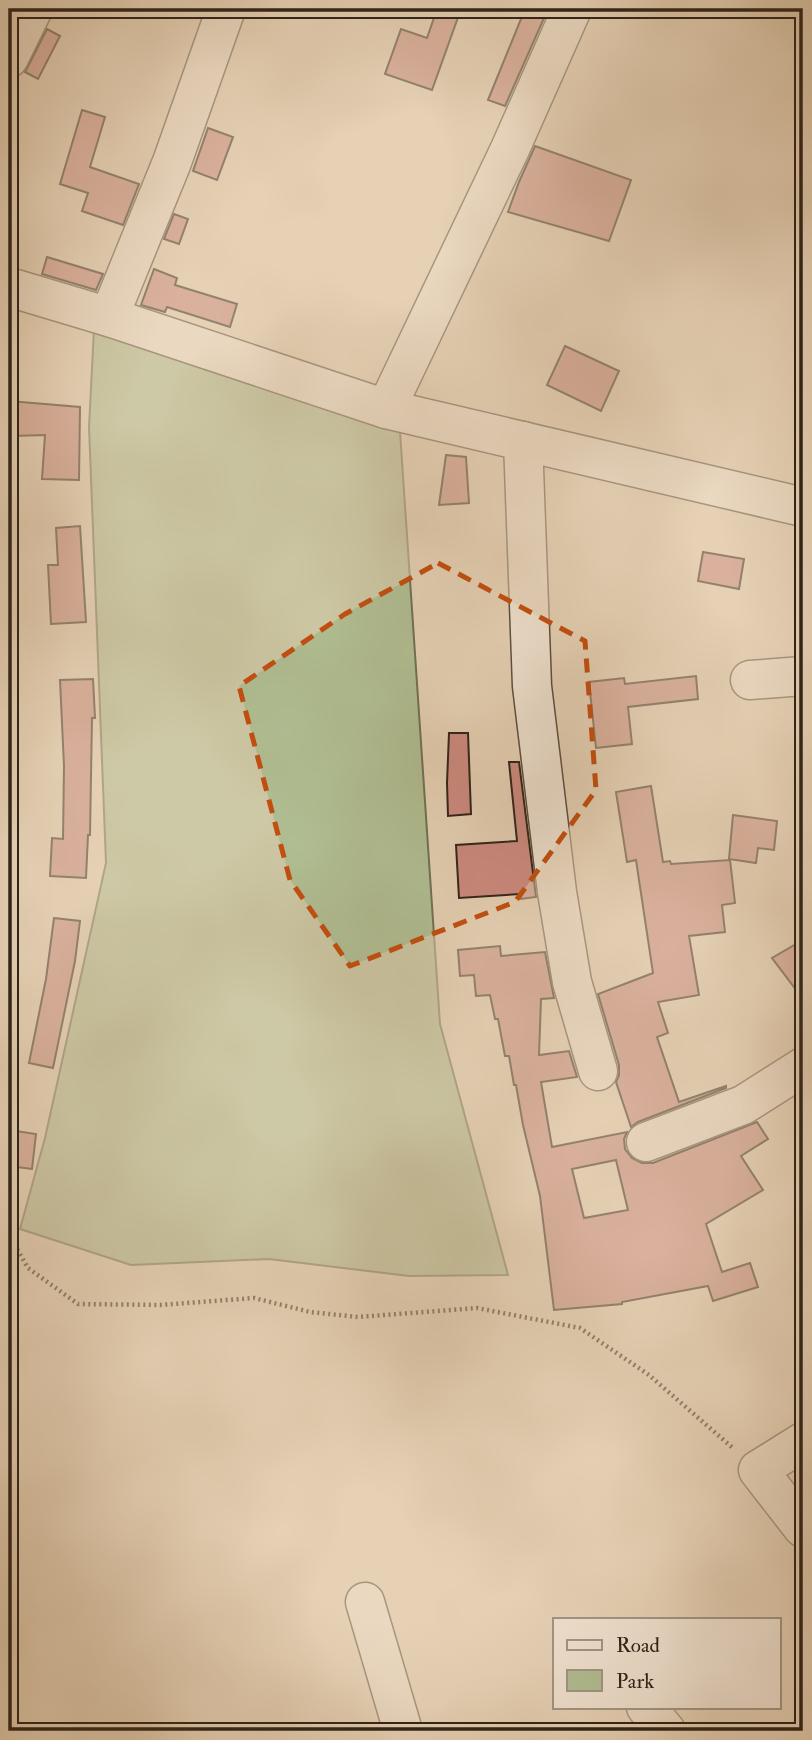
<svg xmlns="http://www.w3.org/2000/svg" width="812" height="1740" viewBox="0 0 812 1740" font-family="'IM FELL Double Pica',serif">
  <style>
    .green { fill: #b0bd92; stroke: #707056; stroke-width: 2 }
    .building { fill: #cd8a80; stroke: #2f2319; stroke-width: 2; fill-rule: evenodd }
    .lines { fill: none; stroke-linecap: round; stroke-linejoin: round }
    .minor-casing { stroke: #5d4e40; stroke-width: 41 }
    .path { stroke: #2f2319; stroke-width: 4.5; stroke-dasharray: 2 3.5; stroke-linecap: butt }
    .minor { stroke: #efe1cf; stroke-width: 38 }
    .marked { fill: none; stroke: #c34e0f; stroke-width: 5; stroke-dasharray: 14 9; stroke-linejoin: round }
  </style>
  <rect width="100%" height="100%" fill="#e6d1b5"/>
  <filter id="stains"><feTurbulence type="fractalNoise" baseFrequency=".00286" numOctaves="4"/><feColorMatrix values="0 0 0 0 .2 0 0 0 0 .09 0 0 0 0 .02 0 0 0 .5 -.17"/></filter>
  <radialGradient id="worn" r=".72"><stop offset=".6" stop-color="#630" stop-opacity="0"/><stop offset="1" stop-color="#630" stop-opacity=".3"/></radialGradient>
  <path class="green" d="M94,329L398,402L440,1024L508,1275L409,1276L269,1259L131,1265L20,1229L45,1138L106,863L89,427Z"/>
  <g class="building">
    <path d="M437,9H461L432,90L385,74L401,29L427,38Z"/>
    <path d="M525,9H548L505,106L488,100Z"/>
    <path d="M47,29L60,36L38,79L25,72Z"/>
    <path d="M82,110L105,117L90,167L139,184L123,225L82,211L88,193L60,184Z"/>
    <path d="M208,128L233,137L217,180L193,171Z"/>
    <path d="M535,146L631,180L609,241L508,212L519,182Z"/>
    <path d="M174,214L188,219L179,244L164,239Z"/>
    <path d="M47,257L103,274L96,290L42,274Z"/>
    <path d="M154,269L177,278L175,285L237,304L230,327L167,307L165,312L141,305Z"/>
    <path d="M565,346L619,371L601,411L547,385Z"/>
    <path d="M9,401L80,407L79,480L42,479L45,435L13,436V425H9Z"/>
    <path d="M446,455L466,457L469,503L439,505Z"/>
    <path d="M80,526L86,622L51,624L48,565H58L56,528Z"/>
    <path d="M703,552L744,559L739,589L698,581Z"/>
    <path d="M696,676L698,699L628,707L632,744L596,748L589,682L624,678L625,684Z"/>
    <path d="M93,679L95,718H92L90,835H88L86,878L50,876L52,838L63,839L64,766L60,680Z"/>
    <path d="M449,733H468L471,814L448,816L447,783Z"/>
    <path d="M509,762H519L536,897L521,899L520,894L459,898L456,845L517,841Z"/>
    <path d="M651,786L663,862L670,861L671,864L730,860L735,903L722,905L725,932L689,936L699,995L658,1002L668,1033L657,1037L679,1102L726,1086V1088L638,1122L631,1127L616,1082L619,1075V1065L598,994L653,973L636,860L627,862L616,792Z"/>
    <path d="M733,815L777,821L774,850L758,848L756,863L729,859Z"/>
    <path d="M54,918L80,921L75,961L53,1068L29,1063L46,979Z"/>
    <path d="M803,940V999L772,958Z"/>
    <path d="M500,946L501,956L545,952L554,998L541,999L539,1055L569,1051L577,1077L541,1082L552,1147L627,1132L624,1139L625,1149L632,1158L642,1163H653L757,1122L768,1139L741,1156L763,1190L706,1224L722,1272L750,1263L758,1287L713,1301L708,1286L622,1302V1304L554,1310L540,1196L523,1125L516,1085H514L509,1056H505L498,1019H495L490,995L476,996L474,975L460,976L458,950ZM616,1160L628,1210L584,1218L572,1169Z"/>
    <path d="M9,1130L36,1134L32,1169L9,1166Z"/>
  </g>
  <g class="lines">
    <g class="minor-casing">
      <g id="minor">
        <path d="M9,58L33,9"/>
        <path d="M9,287L109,317L386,409L803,507"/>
        <path d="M109,317L172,162L226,9"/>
        <path d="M386,409L510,149L572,9"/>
        <path d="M523,441L532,686L557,892L572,982L598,1071"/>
        <path d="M750,680L803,676"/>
        <path d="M646,1142L743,1105L803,1067"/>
        <path d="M803,1442L758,1470L803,1528"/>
        <path d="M365,1602L403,1731"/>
        <path d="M646,1707L666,1731"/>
      </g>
    </g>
    <path class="path" d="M9,1235L28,1268L78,1304L160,1305L254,1298L310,1312L358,1317L477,1308L580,1328L649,1375L734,1449"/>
    <use href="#minor" class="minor"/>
  </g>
  <path d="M0 0H812V1740H0ZM438,563L585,641L596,790L515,902L350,966L290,880L239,686L345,614Z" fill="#e6d1b5" fill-opacity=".55" fill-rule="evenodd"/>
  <path class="marked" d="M438,563L585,641L596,790L515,902L350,966L290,880L239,686L345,614Z"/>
  <rect width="812" height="1740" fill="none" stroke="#e6d1b5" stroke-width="35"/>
  <rect x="10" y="10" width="791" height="1719" fill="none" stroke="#2f2319" stroke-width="3.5"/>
  <rect x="18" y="18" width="777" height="1705" fill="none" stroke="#2f2319" stroke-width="2"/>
  <rect x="553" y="1618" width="228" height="91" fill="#efe1cf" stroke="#a29586" stroke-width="2"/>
  <rect x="567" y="1640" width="35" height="10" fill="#efe1cf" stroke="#a29586" stroke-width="2"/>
  <text x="616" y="1652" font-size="21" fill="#2f2319">Road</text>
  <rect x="567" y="1670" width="35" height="21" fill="#b0bd92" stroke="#a29586" stroke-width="2"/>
  <text x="616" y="1688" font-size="21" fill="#2f2319">Park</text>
  <rect width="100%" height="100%" filter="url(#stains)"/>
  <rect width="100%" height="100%" fill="url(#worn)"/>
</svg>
